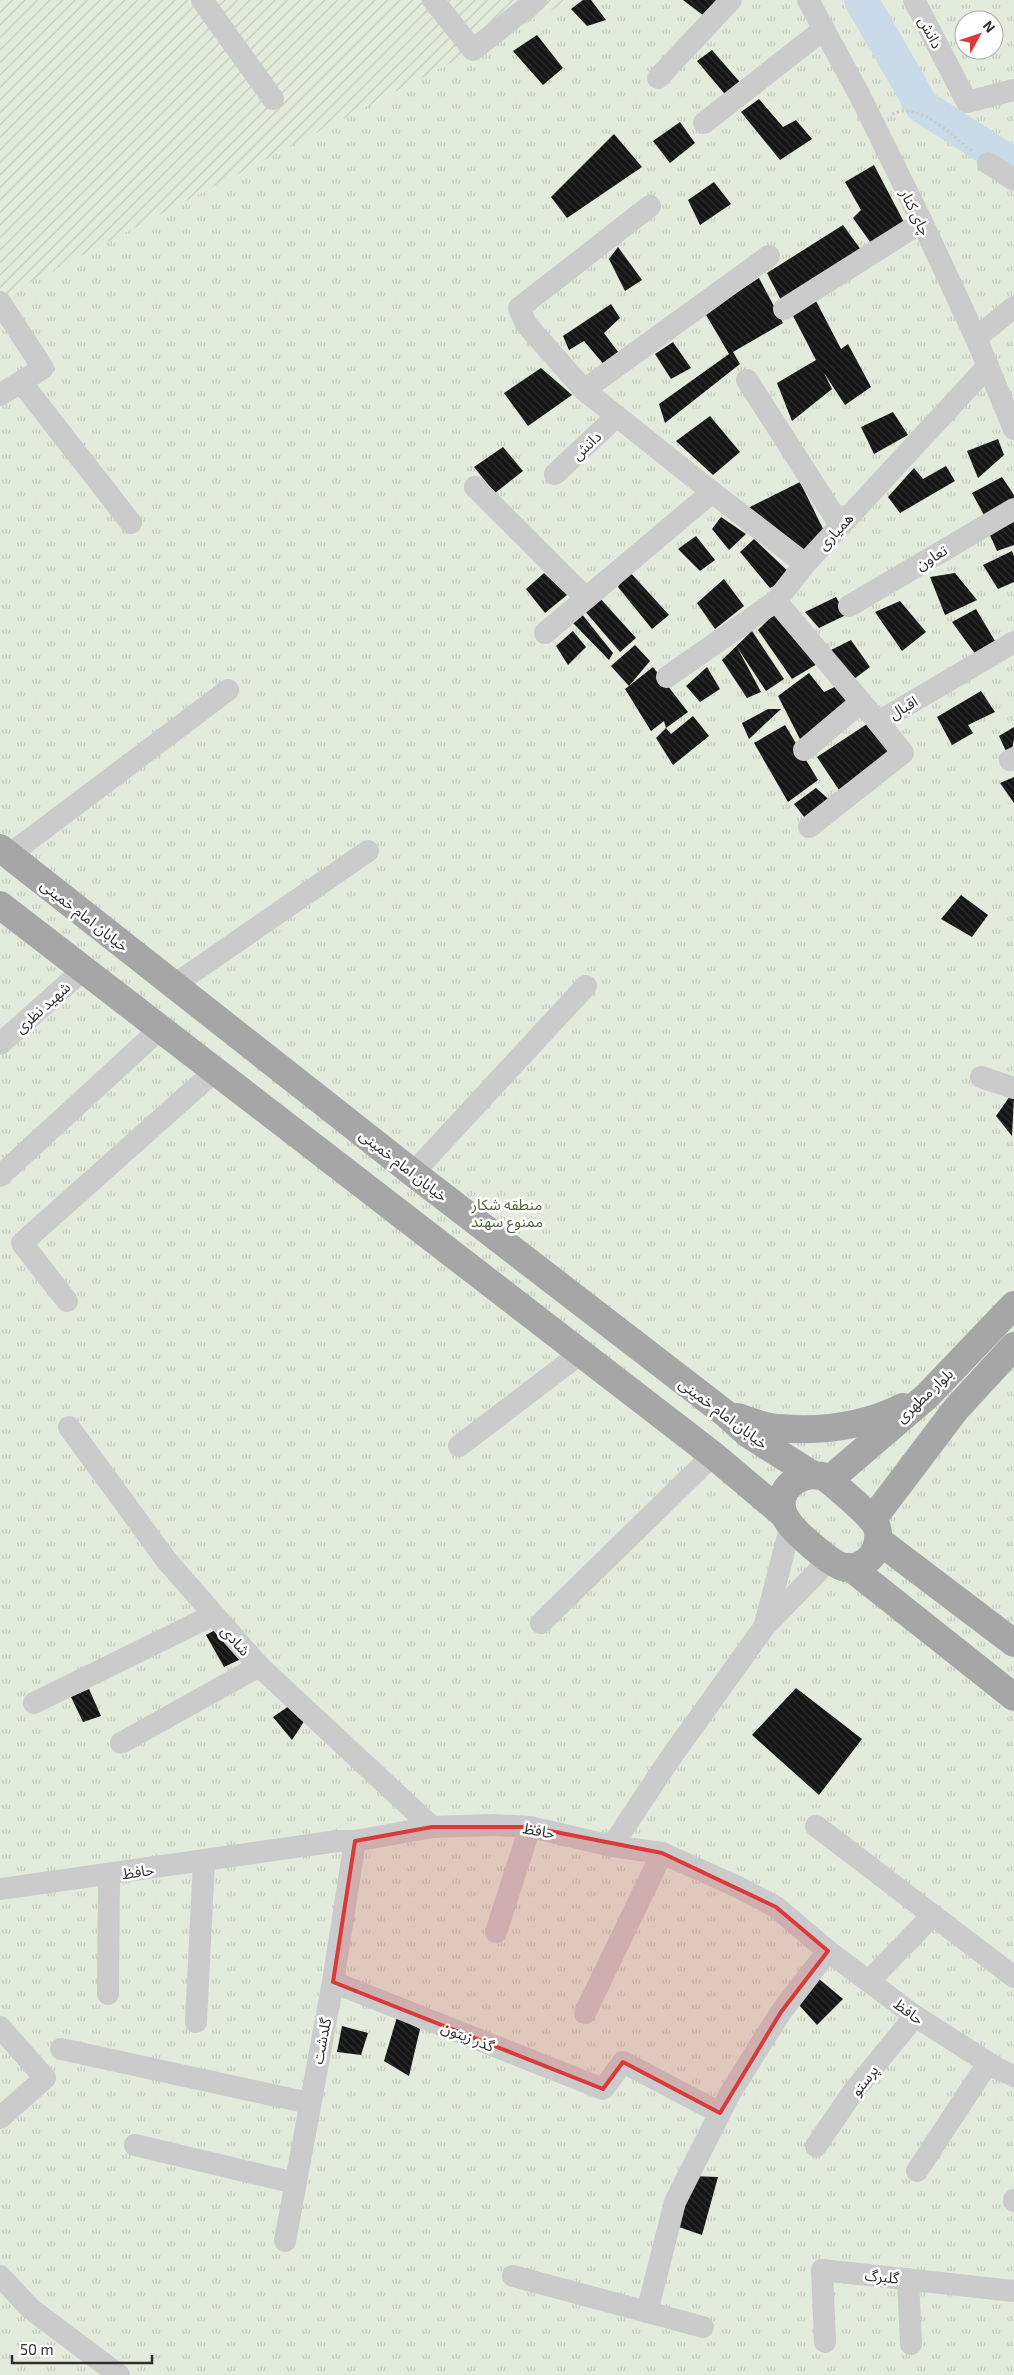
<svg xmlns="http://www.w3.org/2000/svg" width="1014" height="2375" viewBox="0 0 1014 2375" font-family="'Exo 2','Noto Sans Arabic',sans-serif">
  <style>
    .park { fill: url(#park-tufts); fill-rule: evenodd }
    .garden { fill: url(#garden-furrows) }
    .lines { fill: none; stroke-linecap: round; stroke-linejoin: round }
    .river { stroke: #c9dbe9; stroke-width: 34 }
    .building { fill: url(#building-back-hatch) }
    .path { stroke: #cbcbcb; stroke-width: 3; stroke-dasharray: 2.5 2.5; stroke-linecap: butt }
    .minor { stroke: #cbcbcb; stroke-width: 22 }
    .major { stroke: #a6a6a6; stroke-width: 28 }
    .marked { fill: #db3a3a; fill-opacity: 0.2; stroke: #db3a3a; stroke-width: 4; stroke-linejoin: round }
    .labels { text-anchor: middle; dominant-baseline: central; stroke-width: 5; stroke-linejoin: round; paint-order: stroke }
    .street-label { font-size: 15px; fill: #2e2e2e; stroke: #fff }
    .park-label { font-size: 15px; fill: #4e673e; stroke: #fff }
  </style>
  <defs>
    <pattern id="park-tufts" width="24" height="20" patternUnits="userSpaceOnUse" patternTransform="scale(1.25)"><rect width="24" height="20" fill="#e3ebdc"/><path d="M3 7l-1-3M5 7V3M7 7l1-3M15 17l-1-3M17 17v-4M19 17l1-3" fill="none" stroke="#c3cabd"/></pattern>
    <pattern id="garden-furrows" width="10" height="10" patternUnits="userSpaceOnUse" patternTransform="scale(1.25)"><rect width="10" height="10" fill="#e3ebdc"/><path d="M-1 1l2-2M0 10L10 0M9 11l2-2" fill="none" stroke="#c3cabd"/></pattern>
    <pattern id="building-back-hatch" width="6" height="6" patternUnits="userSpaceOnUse" patternTransform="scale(1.25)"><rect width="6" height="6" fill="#151515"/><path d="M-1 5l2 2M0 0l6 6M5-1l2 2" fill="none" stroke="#2f2f2f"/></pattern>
  </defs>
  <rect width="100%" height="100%" fill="#fff"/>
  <path class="park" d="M0,0H1014V2375H0ZM964,20H994V50H964Z"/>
  <path class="garden" d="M0,0H571L0,298Z"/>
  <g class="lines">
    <path class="river" d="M861,0L922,106L1014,165"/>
  </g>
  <g class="building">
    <path d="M583,0H591L606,20L587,26L571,9Z"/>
    <path d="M683,0H723L708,19Z"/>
    <path d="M537,35L563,68L543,85L513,51Z"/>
    <path d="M712,50L745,88L729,99L697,61Z"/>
    <path d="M759,99L783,127L796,120L812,139L780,160L741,112Z"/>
    <path d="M680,122L695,143L670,163L653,141Z"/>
    <path d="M614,134L642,167L567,218L551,197Z"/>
    <path d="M874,165L907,228L873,246L853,218L861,210L845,182Z"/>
    <path d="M714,182L731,204L700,225L688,200Z"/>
    <path d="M843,225L864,254L783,304L767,273Z"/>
    <path d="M618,247L642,280L625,291L609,259Z"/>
    <path d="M759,278L783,323L733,352L740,364L665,423L659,404L729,354L705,313Z"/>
    <path d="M815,299L841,349L848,344L871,387L845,405L824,373L832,389L792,421L777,383L816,360L791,312Z"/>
    <path d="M611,304L620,318L604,333L621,356L606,367L584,341L569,350L563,336Z"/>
    <path d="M673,342L691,368L671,379L655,354Z"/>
    <path d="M541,368L572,395L528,426L504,393Z"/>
    <path d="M893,412L908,435L874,454L861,427Z"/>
    <path d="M710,416L740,452L713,475L676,441Z"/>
    <path d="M998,439L1004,455L978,478L967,451Z"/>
    <path d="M503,447L523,471L495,493L474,467Z"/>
    <path d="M946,466L955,481L900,513L888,497L914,468L923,479Z"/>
    <path d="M1002,477L1014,495V502L985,517L972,493Z"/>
    <path d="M800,482L827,537L807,554L748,508Z"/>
    <path d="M721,517L746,534L729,550L712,529Z"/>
    <path d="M1014,522V545L997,551L989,533Z"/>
    <path d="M696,536L715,560L700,571L678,549Z"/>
    <path d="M754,539L793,576L770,588L740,552Z"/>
    <path d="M1012,551L1014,556V582L998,589L983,565Z"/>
    <path d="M628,570L669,615L652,629L618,587Z"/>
    <path d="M544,573L567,595L545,613L526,589Z"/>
    <path d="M955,573L977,600L945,615L930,577Z"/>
    <path d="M724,579L744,606L715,629L697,603Z"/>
    <path d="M599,597L636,638L620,652L584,610Z"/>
    <path d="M836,597L846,615L819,628L805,612Z"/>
    <path d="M900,601L926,632L902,651L875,612Z"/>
    <path d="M976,609L995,641L976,655L952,622Z"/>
    <path d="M581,613L613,653L609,660L573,623Z"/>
    <path d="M775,613L817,664L792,679L758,630Z"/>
    <path d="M573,631L586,647L568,665L556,646Z"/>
    <path d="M752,631L784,679L766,691L737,647L761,692L747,698L722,660Z"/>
    <path d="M851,640L870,667L854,679L829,651Z"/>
    <path d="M635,645L650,661L629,686L653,667L688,712L666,728L671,734L693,716L709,736L673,765L656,738L666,728L664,721L651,731L625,689L629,686L611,666Z"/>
    <path d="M707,667L720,689L700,702L686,686Z"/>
    <path d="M809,673L824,692L837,686L852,709L804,747L778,696Z"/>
    <path d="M981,691L995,712L968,725L973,733L952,745L937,717Z"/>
    <path d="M768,709H781L749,739L742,723Z"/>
    <path d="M867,724L895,755L841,793L817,757Z"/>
    <path d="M785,725L818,780L788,802L754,743Z"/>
    <path d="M1014,727V739L1010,760L999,736Z"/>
    <path d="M1014,777V803L1000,783Z"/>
    <path d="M816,788L833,803L809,823L794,804Z"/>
    <path d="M961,895L988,915L972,937L941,919Z"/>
    <path d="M1010,1096L1014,1097L1012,1136L996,1116Z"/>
    <path d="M219,1628L241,1659L224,1667L206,1635Z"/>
    <path d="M796,1688L862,1739L819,1795L752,1735Z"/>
    <path d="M89,1689L101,1716L83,1722L71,1697Z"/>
    <path d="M289,1706L305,1720L292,1740L273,1717Z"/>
    <path d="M819,1979L843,1999L817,2025L799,2005Z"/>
    <path d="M397,2017L420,2029L409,2076L384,2061Z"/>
    <path d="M342,2026L368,2033L361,2055L337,2052Z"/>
    <path d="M691,2176L718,2177L702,2235L676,2226Z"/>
  </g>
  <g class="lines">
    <path class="path" d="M892,114C920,101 951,135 972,151"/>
    <g class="minor">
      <path d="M202,0L273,99"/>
      <path d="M433,0L473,50L536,0"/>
      <path d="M808,0L860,96L922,222L976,338L1014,429"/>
      <path d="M914,0L967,102L1014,90"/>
      <path d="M658,78L731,0"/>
      <path d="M704,123L824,29"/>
      <path d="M988,163L1014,180"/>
      <path d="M769,256L584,390L712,492L805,564"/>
      <path d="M0,302L43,368L0,395"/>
      <path d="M784,309L922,222"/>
      <path d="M976,338L1014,307"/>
      <path d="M747,380L840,525"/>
      <path d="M21,382L131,523"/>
      <path d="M584,390L526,324L519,308L650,206"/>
      <path d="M555,474L617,416"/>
      <path d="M475,487L586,598"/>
      <path d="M776,601L878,722L1014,642"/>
      <path d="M849,606L1014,509"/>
      <path d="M545,633L712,492"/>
      <path d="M667,677L776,601L805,564L988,366"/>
      <path d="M804,750L861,702"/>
      <path d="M1010,760L1014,758"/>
      <path d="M809,827L903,753L878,722"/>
      <path d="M9,855L228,690"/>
      <path d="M174,985L368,851"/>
      <path d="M0,1044L83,970"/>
      <path d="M981,1077L1014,1088"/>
      <path d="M413,1173L586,986"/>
      <path d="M0,1176L160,1029"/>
      <path d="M67,1301L22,1243L215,1071"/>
      <path d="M69,1427L167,1561L259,1666L432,1827"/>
      <path d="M459,1446L581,1353"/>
      <path d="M541,1623L713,1455"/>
      <path d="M765,1624L791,1525"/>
      <path d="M34,1703L213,1615"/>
      <path d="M121,1743L259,1666"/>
      <path d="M816,1826L1014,1977"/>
      <path d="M612,1846L669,1760L765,1626L830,1559"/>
      <path d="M0,1889L338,1841H355L432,1827L492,1825L530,1827L612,1846L662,1853L738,1887L776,1907L828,1951L915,2016L998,2069L1014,2076"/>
      <path d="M496,1932L530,1827"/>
      <path d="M869,1981L933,1915"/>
      <path d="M333,1982L603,2089L623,2062L720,2113"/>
      <path d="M108,1994L109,1875"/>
      <path d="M585,2013L662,1853"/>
      <path d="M196,2022L204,1861"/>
      <path d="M0,2027L45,2078L0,2118"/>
      <path d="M61,2049L309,2103"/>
      <path d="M135,2145L295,2183"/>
      <path d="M816,2146L853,2092L915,2016"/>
      <path d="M917,2171L988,2063"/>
      <path d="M1014,2201V2200"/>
      <path d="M285,2241L333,1982L355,1841"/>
      <path d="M0,2276L31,2309L119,2375"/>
      <path d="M513,2276L703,2327"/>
      <path d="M908,2279L911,2344"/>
      <path d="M647,2312L675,2202L730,2093L781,2012L828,1951"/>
      <path d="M825,2342L822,2270L1014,2291"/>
    </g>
    <g class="major">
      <path d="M0,848L413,1173L726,1414L748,1434L813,1475"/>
      <path d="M0,905L713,1455L783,1514"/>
      <path d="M737,1417C750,1421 764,1427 778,1428C822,1432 864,1426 903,1407"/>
      <path d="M813,1475L822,1476L829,1480C841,1491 869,1513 876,1525C879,1532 879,1541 876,1548C872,1560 856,1571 843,1567C830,1563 794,1532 787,1520C772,1498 790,1477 813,1475Z"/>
      <path d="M829,1480L927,1396L1014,1305"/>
      <path d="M872,1520L956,1409L1014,1346"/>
      <path d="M878,1540L1014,1643"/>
      <path d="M850,1567L1014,1697"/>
    </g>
  </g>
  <path class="marked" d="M432,1827H530L662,1853L776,1907L828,1951L781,2012L720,2113L623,2062L603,2089L333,1982L355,1841Z"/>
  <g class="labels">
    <g class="street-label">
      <text transform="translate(931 32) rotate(62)">دانش</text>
      <text transform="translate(916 212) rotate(64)">چای کنار</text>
      <text transform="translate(586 445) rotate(-43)">دانش</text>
      <text transform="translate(835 531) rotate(-47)">همیاری</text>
      <text transform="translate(931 557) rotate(-31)">تعاون</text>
      <text transform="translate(903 707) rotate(-31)">اقبال</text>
      <text transform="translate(85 915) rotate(38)">خیابان امام خمینی</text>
      <text transform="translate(42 1007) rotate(-42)">شهید نظری</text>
      <text transform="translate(404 1165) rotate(38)">خیابان امام خمینی</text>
      <text transform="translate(924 1395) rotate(-43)">بلوار مطهری</text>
      <text transform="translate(724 1413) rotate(37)">خیابان امام خمینی</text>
      <text transform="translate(236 1640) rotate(48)">شادی</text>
      <text transform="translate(539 1830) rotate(10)">حافظ</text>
      <text transform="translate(138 1871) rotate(-8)">حافظ</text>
      <text transform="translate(909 2011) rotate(36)">حافظ</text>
      <text transform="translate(468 2036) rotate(22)">گذر زیتون</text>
      <text transform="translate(321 2041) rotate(-79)">گلدشت</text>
      <text transform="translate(864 2080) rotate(-52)">پرستو</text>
      <text transform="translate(882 2276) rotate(6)">گلبرگ</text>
    </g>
    <g class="park-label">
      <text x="507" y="1204">منطقه شکار<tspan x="507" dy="17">ممنوع سهند</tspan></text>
    </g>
  </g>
  <g transform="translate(979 35) rotate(50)"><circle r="24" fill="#ffffff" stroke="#ababab"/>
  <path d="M0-4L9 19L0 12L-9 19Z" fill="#db3a3a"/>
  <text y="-8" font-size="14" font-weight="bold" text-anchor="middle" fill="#2e2e2e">N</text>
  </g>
  <path d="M12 2355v8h140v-8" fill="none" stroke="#2e2e2e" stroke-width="2.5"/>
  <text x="20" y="2355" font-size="15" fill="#2e2e2e" stroke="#ffffff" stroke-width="4" paint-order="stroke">50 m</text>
</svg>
